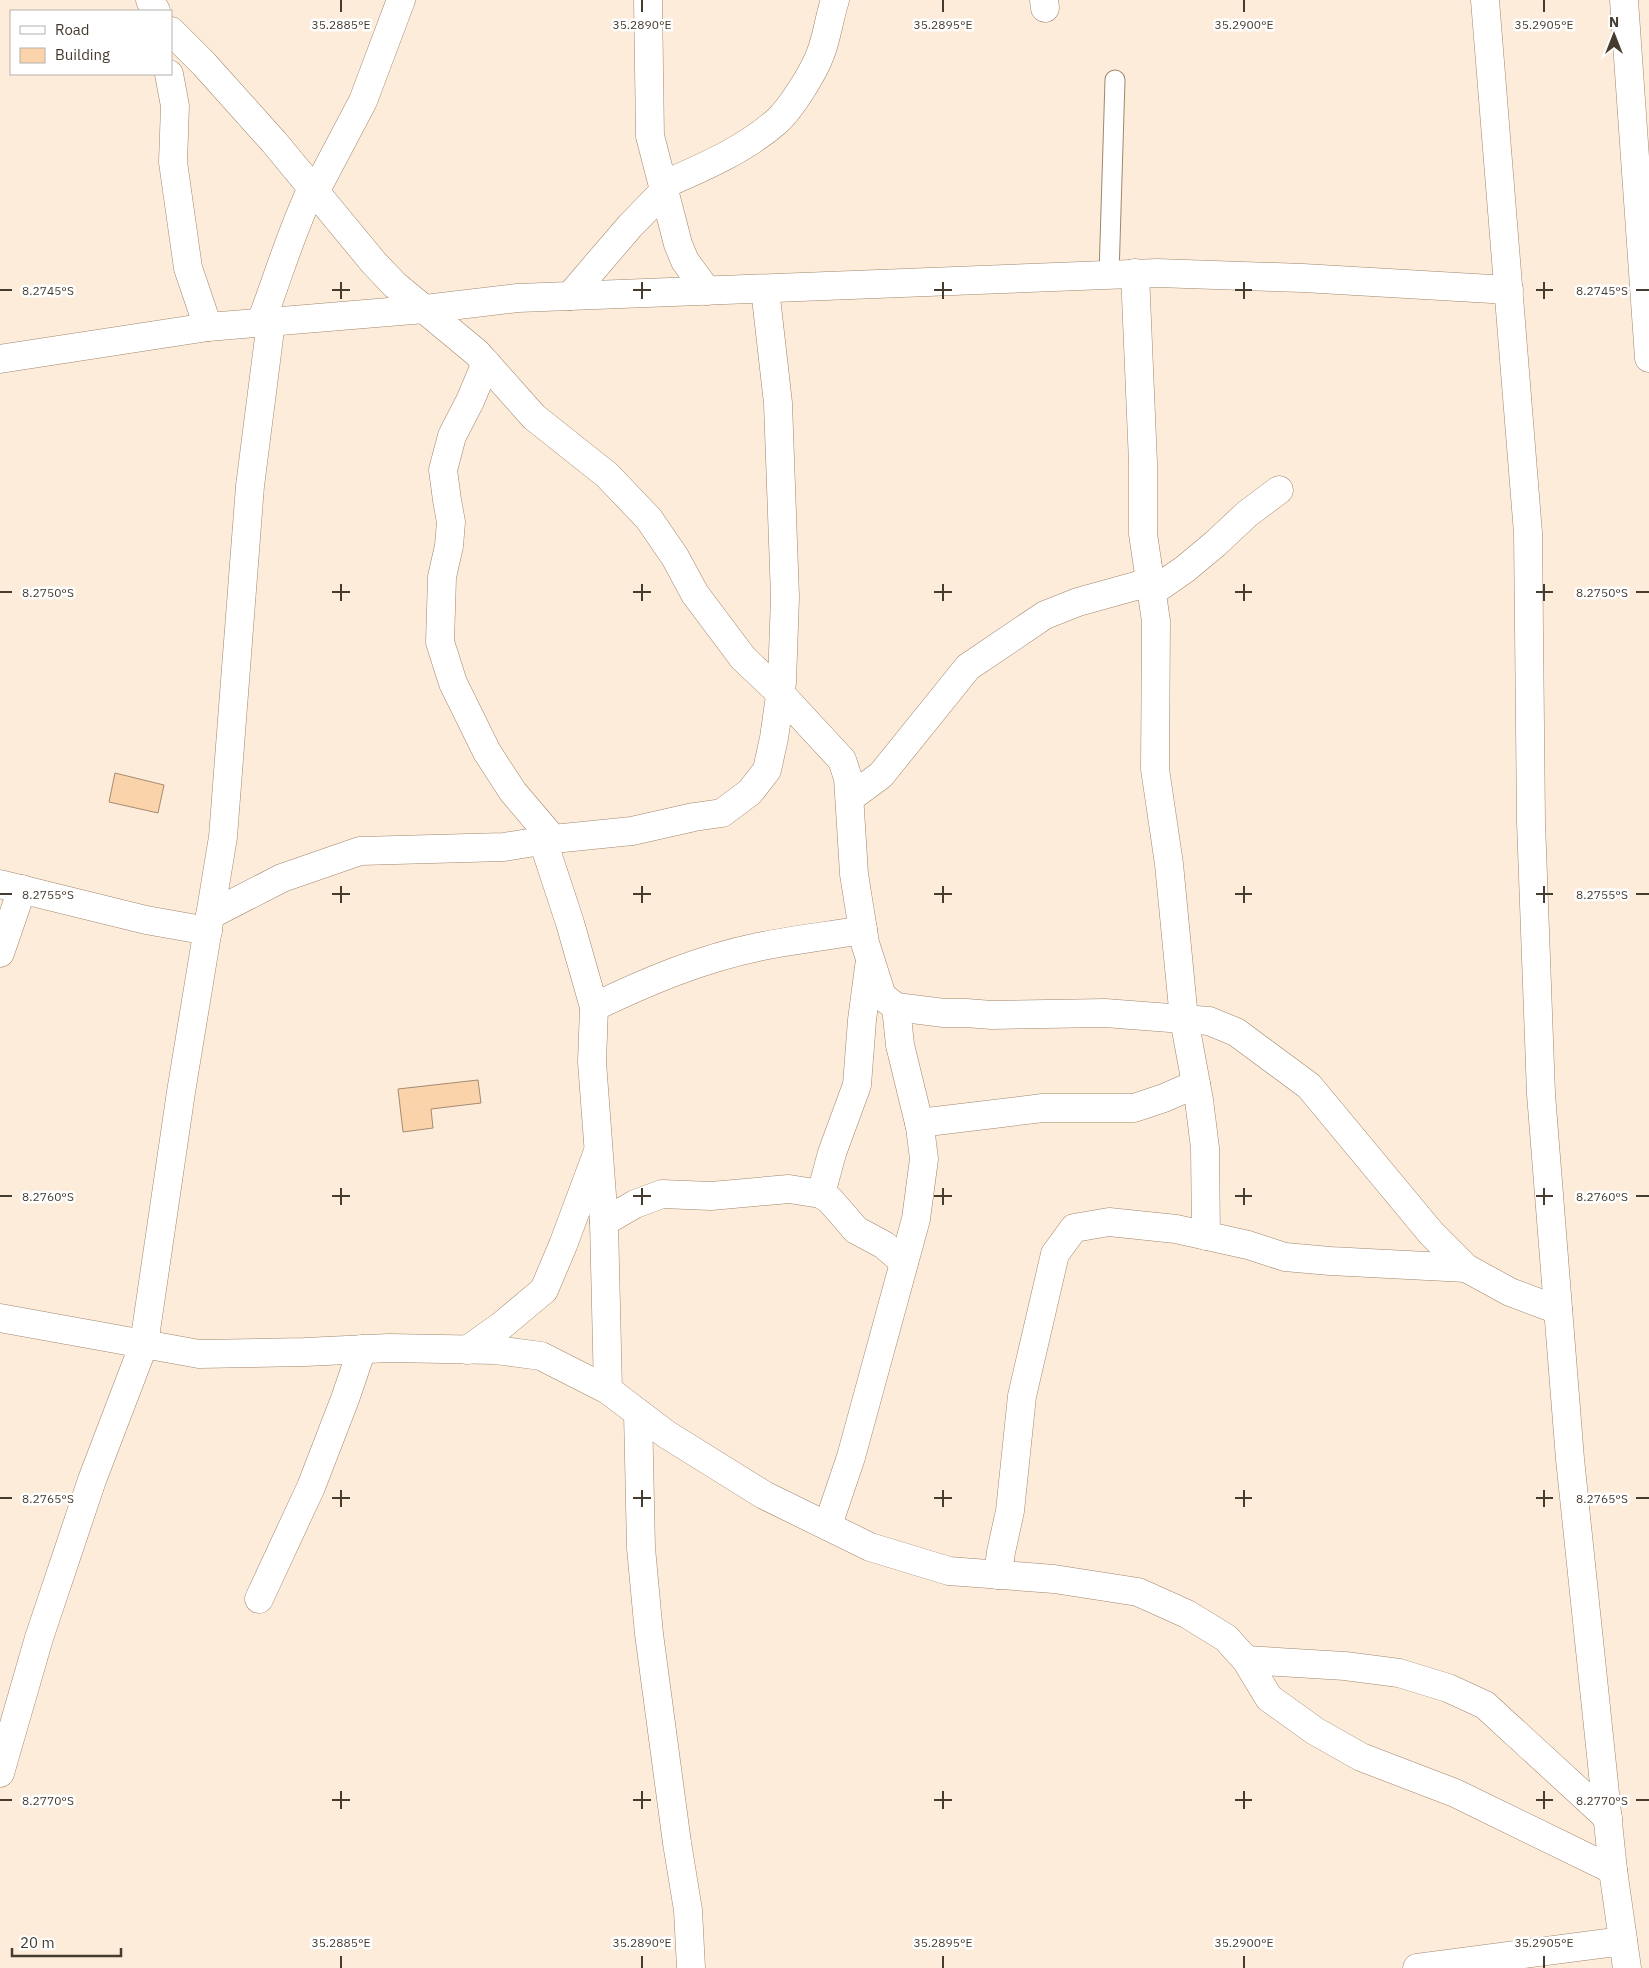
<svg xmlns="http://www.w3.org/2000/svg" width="1649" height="1968" viewBox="0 0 1649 1968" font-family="'IBM Plex Sans',sans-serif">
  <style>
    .building { fill: #fad3ab; stroke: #a58b70 }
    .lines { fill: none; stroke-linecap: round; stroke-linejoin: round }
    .lane-casing { stroke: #a0866b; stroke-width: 21 }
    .street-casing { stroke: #a0866b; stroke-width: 29 }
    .lane { stroke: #fff; stroke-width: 19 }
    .street { stroke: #fff; stroke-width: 28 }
    .ticks { fill: none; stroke: #463b2f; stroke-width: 2 }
    .ticks-label { font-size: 12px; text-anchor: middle; fill: #463b2f; stroke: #fff; stroke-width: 5; stroke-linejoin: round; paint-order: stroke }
  </style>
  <rect width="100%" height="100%" fill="#feecdb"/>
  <g class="building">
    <path d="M115,773L164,785L158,813L109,802Z"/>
    <path d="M478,1080L481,1103L431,1109L433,1128L403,1132L398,1089Z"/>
  </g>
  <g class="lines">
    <g class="lane-casing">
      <path id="lane" d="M1109,275L1115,80"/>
    </g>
    <g class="street-casing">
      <g id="street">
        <path d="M150,0L156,11"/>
        <path d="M648,0L650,136L678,244L685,261L707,291"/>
        <path d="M1044,0L1045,8"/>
        <path d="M1485,0L1528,533L1531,822L1541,1094L1570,1459L1613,1870L1627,1968"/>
        <path d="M1624,0L1649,358"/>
        <path d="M171,31L204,64L274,142L374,263L395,285L477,353L534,417L607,475L649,519L675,557L695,594L743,658L780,693L842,760L848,778L854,874L865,943L882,996L896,1007L944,1013H966L992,1015L1105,1013L1209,1021L1236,1032L1309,1086L1431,1233L1466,1268L1510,1292L1558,1310"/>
        <path d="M169,74L175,106L173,162L188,268L208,327"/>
        <path d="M663,185C702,168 744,150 776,122C791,109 813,73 820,55C827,38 829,18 835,0"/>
        <path d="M315,192L363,101L401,0"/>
        <path d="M1135,273L1143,463V534L1156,621L1155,769L1169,864L1184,1019L1199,1100L1205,1148L1206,1236"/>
        <path d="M570,296L630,226L664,191"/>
        <path d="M261,322C278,277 291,232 312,188"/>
        <path d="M0,359L208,327L425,309L518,298L1157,273L1303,278L1509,290"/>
        <path d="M486,363L470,401L452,436L443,470L447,500L451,522L449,546L442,577L440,642L453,683L487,752L513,792L553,839"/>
        <path d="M1152,592L1185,569L1215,544L1247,514L1279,490"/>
        <path d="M850,798L881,775L968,667L1045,615L1078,602L1150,582"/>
        <path d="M543,841L570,923L594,1007L592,1062L604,1222L608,1390"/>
        <path d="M0,884L146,920L208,931"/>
        <path d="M210,915L282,878L360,851L504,847L553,839L632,831L694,817L722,813L750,792L767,770L774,738L782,682L785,597L778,403L765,289"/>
        <path d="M0,953L22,889"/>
        <path d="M594,1007C646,982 700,959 758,947C792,940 828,936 863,930"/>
        <path d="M919,1123L1043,1108H1134L1164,1098L1196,1084"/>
        <path d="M821,1194L832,1153L857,1085L862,1020L869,967"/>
        <path d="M604,1222L635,1204L662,1194L711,1196L789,1189L821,1194L830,1200L856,1230L884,1245L904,1262"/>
        <path d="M0,1318L199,1354L305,1352L389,1348L496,1350L541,1356L608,1390L666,1434L764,1495L870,1547L949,1571L1054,1579L1138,1592L1187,1614L1226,1638L1246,1660L1269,1698L1315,1731L1361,1757L1455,1793L1613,1870"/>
        <path d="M467,1350L501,1326L544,1290L563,1245L597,1154"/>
        <path d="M638,1413L641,1548L649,1634L677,1843L688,1910L691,1968"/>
        <path d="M828,1525L851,1457L916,1219L924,1159L920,1127L900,1045L896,1007"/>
        <path d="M998,1575L1001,1552L1010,1511L1022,1396L1055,1254L1074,1228L1109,1222L1176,1229L1248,1245L1285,1257L1330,1261L1466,1268"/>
        <path d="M259,1599L311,1487L345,1399L362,1349"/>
        <path d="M1246,1660L1345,1666L1399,1673L1448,1688L1485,1705L1608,1818"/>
        <path d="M0,1773L39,1638L92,1480L144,1344L181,1092L223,837L250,486L271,322"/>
        <path d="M1417,1968L1623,1941"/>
      </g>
    </g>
    <use href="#lane" class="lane"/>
    <use href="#street" class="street"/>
  </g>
  <path class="ticks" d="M341,0V12M642,0V12M943,0V12M1244,0V12M1544,0V12M341,282V299M642,282V299M943,282V299M1244,282V299M1544,282V299M0,290H12M332,290H350M633,290H651M934,290H952M1235,290H1252M1536,290H1553M1636,290H1649M341,584V601M642,584V601M943,584V601M1244,584V601M1544,584V601M0,592H12M332,592H350M633,592H651M934,592H952M1235,592H1252M1536,592H1553M1636,592H1649M341,886V903M642,886V903M943,886V903M1244,886V903M1544,886V903M0,894H12M332,894H350M633,894H651M934,894H952M1235,894H1252M1536,894H1553M1636,894H1649M341,1188V1205M642,1188V1205M943,1188V1205M1244,1188V1205M1544,1188V1205M0,1196H12M332,1196H350M633,1196H651M934,1196H952M1235,1196H1252M1536,1196H1553M1636,1196H1649M341,1490V1507M642,1490V1507M943,1490V1507M1244,1490V1507M1544,1490V1507M0,1498H12M332,1498H350M633,1498H651M934,1498H952M1235,1498H1252M1536,1498H1553M1636,1498H1649M341,1791V1809M642,1791V1809M943,1791V1809M1244,1791V1809M1544,1791V1809M0,1800H12M332,1800H350M633,1800H651M934,1800H952M1235,1800H1252M1536,1800H1553M1636,1800H1649M341,1956V1968M642,1956V1968M943,1956V1968M1244,1956V1968M1544,1956V1968"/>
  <g class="ticks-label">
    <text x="341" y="29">35.2885°E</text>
    <text x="642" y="29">35.2890°E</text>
    <text x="943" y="29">35.2895°E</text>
    <text x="1244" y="29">35.2900°E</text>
    <text x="1544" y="29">35.2905°E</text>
    <text x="48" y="295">8.2745°S</text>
    <text x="1602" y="295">8.2745°S</text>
    <text x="48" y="597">8.2750°S</text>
    <text x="1602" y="597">8.2750°S</text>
    <text x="48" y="899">8.2755°S</text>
    <text x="1602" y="899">8.2755°S</text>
    <text x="48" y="1201">8.2760°S</text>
    <text x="1602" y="1201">8.2760°S</text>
    <text x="48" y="1503">8.2765°S</text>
    <text x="1602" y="1503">8.2765°S</text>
    <text x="48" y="1805">8.2770°S</text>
    <text x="1602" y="1805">8.2770°S</text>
    <text x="341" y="1947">35.2885°E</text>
    <text x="642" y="1947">35.2890°E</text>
    <text x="943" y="1947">35.2895°E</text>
    <text x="1244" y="1947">35.2900°E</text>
    <text x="1544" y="1947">35.2905°E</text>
  </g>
  <rect x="10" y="10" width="162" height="65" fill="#ffffff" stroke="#b5b1ac"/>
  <rect x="20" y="26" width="25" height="8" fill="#ffffff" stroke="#b5b1ac"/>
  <text x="55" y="35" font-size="15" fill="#463b2f">Road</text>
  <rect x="20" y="48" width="25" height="15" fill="#fad3ab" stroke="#b5b1ac"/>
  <text x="55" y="60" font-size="15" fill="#463b2f">Building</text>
  <g transform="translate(1614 35)" stroke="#ffffff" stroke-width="4" paint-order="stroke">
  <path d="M0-4L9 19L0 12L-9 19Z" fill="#463b2f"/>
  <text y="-8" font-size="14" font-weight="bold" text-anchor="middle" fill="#463b2f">N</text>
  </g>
  <path d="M12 1948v8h109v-8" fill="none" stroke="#463b2f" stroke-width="2.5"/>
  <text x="20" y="1948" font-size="15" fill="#463b2f" stroke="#ffffff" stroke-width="4" paint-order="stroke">20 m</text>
</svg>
